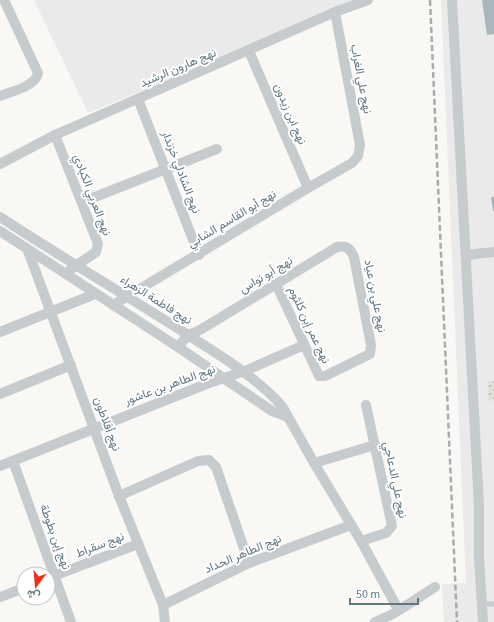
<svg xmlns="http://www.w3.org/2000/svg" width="494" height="622" viewBox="0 0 494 622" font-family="'Source Sans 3',Vazirmatn,sans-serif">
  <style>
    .built { fill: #e9eae9 }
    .grass { fill: url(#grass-dots) }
    .building { fill: #a9b6bb }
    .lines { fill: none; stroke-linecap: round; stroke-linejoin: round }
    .service { stroke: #c6cbce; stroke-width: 5 }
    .minor { stroke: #c6cbce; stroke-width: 10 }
    .rail { stroke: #a3adb2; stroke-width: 2.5; stroke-dasharray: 6 3; stroke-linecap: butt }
    .labels { text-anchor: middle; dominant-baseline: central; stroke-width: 4; stroke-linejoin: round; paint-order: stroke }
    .street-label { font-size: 12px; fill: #607984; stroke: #fff }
  </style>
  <defs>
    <pattern id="grass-dots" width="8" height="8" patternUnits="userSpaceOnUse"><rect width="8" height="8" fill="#dbe1d6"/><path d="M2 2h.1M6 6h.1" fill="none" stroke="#b5bbb3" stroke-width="1.8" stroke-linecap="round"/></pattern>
  </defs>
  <rect width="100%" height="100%" fill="#f9f8f5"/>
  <g class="built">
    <path d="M34,0H362L88,113Z"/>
    <path d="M441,0H494V622H444L442,584L466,583Z"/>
  </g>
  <path class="grass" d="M488,381H494V400L488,401Z"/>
  <g class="building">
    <path d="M482,0H494V34L487,35Z"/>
    <path d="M491,197H494V211H493Z"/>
  </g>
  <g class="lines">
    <path class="service" d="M482,604H494"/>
    <g class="minor">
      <path d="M452,0L479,506V558L483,622"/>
      <path d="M249,51L308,188"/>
      <path d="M0,96C12,91 35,87 38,73L4,0"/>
      <path d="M138,99L199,255"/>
      <path d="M55,135L98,244L96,252L71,269"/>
      <path d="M0,164L55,135L335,12L368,0"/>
      <path d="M82,202L217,149"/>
      <path d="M0,217C61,257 124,294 185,333C220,356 254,375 282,406L314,463L361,541L398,609"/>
      <path d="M0,231L178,347L272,411L288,417"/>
      <path d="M28,251L119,496L163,605"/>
      <path d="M466,255L494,252"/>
      <path d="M113,305L308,188L352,163L358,156L360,145L335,12"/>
      <path d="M0,332L95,294"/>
      <path d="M178,347L188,335L200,330L337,247C346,245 350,248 354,257L371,345L370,354L325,376H319L276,284"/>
      <path d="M0,394L71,365"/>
      <path d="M13,461L71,622"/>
      <path d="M314,463L375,445"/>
      <path d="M0,466L209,383L245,371L304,345"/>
      <path d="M119,496L198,461L209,460L216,467L249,563"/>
      <path d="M361,541L386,533L392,526L366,405"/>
      <path d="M48,578L138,544"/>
      <path d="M0,597L24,588"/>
      <path d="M165,622L163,605L249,563L351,525"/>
      <path d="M375,622L393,614L435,587"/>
    </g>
    <path class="rail" d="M430,0L457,622"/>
  </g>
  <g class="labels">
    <g class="street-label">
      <text transform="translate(178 68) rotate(-23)">نهج هارون الرشيد</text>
      <text transform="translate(361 79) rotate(79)">نهج علي الغراب</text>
      <text transform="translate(290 114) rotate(67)">نهج ابن زيدون</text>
      <text transform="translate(181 172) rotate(69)">نهج الشادلي خزندار</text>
      <text transform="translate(92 195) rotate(69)">نهج العربي الكبادي</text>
      <text transform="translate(232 219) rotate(-31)">نهج أبو القاسم الشابي</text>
      <text transform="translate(266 275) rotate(-31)">نهج أبو نواس</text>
      <text transform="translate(375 296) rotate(79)">نهج علي بن عياد</text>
      <text transform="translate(156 300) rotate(32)">نهج فاطمة الزهراء</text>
      <text transform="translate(309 325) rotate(65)">نهج عمر إبن كلثوم</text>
      <text transform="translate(170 385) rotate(-20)">نهج الطاهر بن عاشور</text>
      <text transform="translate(107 424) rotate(70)">نهج أفلاطون</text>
      <text transform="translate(395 480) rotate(78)">نهج علي الدعاجي</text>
      <text transform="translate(55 537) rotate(70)">نهج إبن بطوطة</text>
      <text transform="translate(100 545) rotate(-21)">نهج سقراط</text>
      <text transform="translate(243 554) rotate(-23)">نهج الطاهر الحداد</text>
    </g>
  </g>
  <g transform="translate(36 586) rotate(196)"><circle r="19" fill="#ffffff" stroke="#bfc9ce"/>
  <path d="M0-3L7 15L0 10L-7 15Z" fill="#f52f1a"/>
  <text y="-6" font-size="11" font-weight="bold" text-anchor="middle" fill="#607984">ش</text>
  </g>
  <path d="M350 598v6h68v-6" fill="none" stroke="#607984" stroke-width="2"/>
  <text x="356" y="598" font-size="12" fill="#607984" stroke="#ffffff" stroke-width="3" paint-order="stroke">50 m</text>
</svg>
